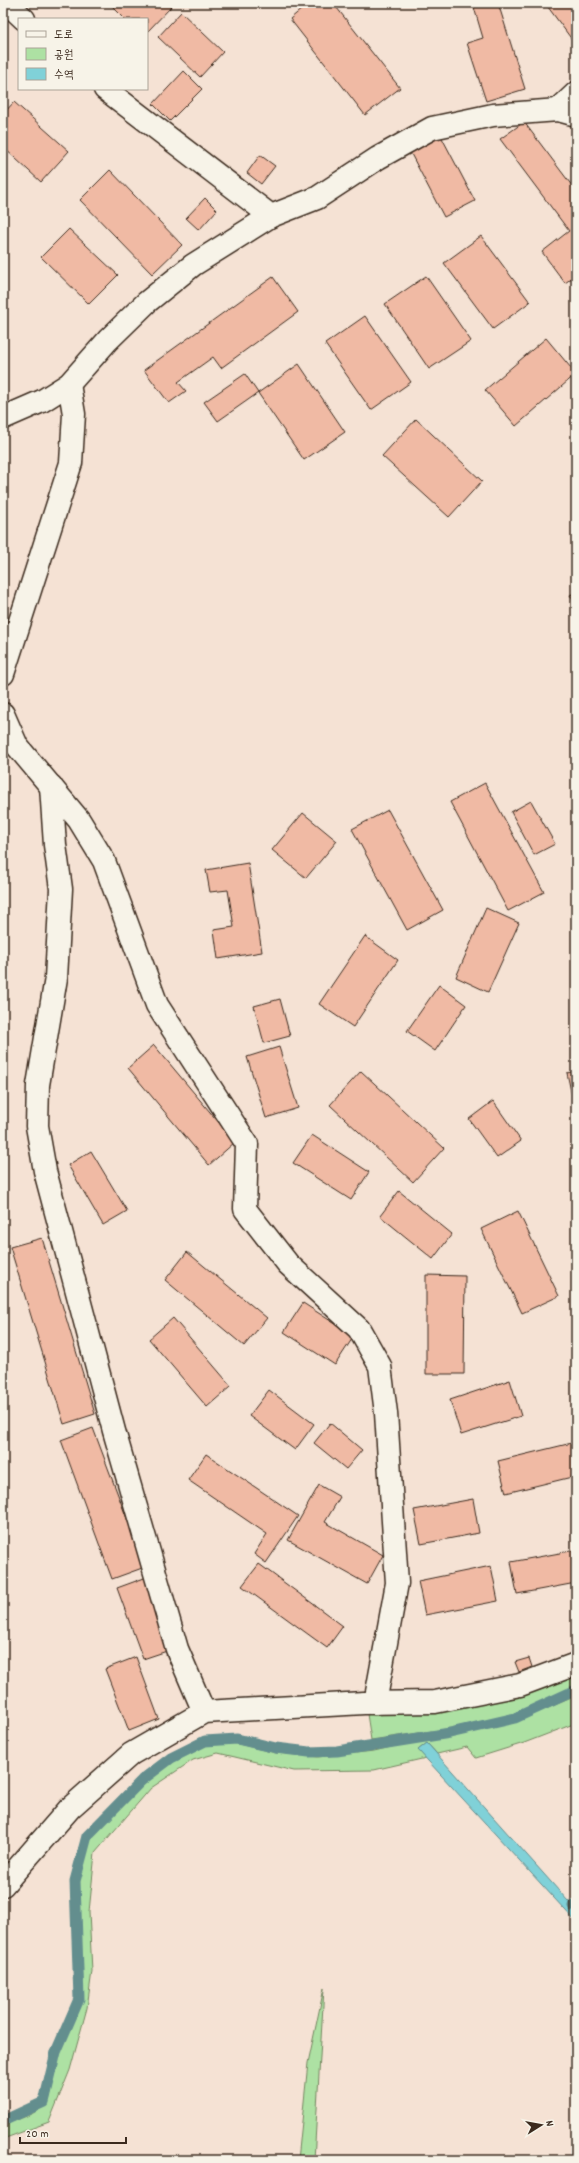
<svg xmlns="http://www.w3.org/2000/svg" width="579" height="2163" viewBox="0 0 579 2163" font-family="Dekko,'Poor Story',sans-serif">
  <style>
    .green { fill: #ade1a3; stroke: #748660 }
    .water { fill: #80d1d8; stroke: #648e8e }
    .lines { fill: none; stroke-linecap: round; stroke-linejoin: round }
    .stream { stroke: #648e8e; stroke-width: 11 }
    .building { fill: #f0baa4; stroke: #3b2a1e }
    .street-casing { stroke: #3b2a1e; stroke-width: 25 }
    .street { stroke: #f7f3e8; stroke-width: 22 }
  </style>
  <rect width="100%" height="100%" fill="#f5e2d4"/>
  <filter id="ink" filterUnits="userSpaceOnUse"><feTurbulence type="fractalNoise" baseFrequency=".025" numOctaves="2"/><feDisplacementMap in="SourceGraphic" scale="8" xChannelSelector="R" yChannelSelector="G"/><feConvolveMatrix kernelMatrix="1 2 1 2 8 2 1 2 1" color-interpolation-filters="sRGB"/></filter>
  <g filter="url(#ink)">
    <g class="green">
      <path d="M576,1673V1688L511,1716L446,1729L371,1740L367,1714Z"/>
      <path d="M576,1696V1723L524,1743L476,1758L467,1747L437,1754L427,1743L418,1750L426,1758L374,1770L294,1771L218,1753L193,1760L151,1788L95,1853L89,1912L92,1971L87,2008L70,2070L49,2122L3,2139V2125C18,2119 38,2114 49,2101L59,2057L66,2035L78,2012L80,1996L81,1942L79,1879L84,1856L91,1838L146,1779L185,1754L213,1743L230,1742L276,1753L318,1757L374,1751L413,1742L513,1723Z"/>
      <path d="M324,1988L314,2160H298L308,2063Z"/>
    </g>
    <path class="water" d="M427,1743L576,1910V1922L418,1750Z"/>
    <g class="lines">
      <g class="stream">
        <path d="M573,1906L576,1905"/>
        <path d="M3,2121L44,2102L56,2052L79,1999L75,1881L87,1836L142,1780L171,1758L205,1741L237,1739L276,1748L309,1752L337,1751L450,1733L515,1718L576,1690"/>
      </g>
    </g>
    <g class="building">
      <path d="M109,3H167L171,7L147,32V19H125Z"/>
      <path d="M309,3H333L400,88L365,115L290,19Z"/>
      <path d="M498,3L525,89L486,101L467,43L483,38L473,4Z"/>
      <path d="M545,3H576V39L573,41Z"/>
      <path d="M181,12L223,52L200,77L158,37Z"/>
      <path d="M184,71L202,89L170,121L153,104Z"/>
      <path d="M14,102L69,151L41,182L3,147V114Z"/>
      <path d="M524,122L576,191V275L565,283L542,252L569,231L500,139Z"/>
      <path d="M441,136L475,201L444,217L410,152Z"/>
      <path d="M260,155L275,166L261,184L247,173Z"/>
      <path d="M110,170L182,245L152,274L80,200Z"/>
      <path d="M205,198L217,210L199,230L186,218Z"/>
      <path d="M69,229L118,275L89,304L41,257Z"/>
      <path d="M481,236L530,302L493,329L444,263Z"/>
      <path d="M426,276L471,341L429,369L385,304Z"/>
      <path d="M273,277L298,312L221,368L213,357L178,382L186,391L169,403L144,370Z"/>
      <path d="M365,316L411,382L371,410L325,344Z"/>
      <path d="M546,338L576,374L516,426L485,390Z"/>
      <path d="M299,364L345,432L304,460L258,393Z"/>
      <path d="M245,374L258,393L218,421L204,402Z"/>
      <path d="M416,419L482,481L449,517L382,456Z"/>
      <path d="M576,592V605L570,595Z"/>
      <path d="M485,783L544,892L508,911L450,802Z"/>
      <path d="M531,801L555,844L534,855L511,812Z"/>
      <path d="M388,810L443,910L407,930L352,829Z"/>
      <path d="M303,813L337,841L306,878L272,850Z"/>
      <path d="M248,863L262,952L218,959L214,930L234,927L228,890L210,892L206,870Z"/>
      <path d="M486,908L519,923L488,992L456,977Z"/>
      <path d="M365,936L398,960L353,1027L319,1004Z"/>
      <path d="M439,985L466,1005L435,1051L407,1031Z"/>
      <path d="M280,999L290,1036L264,1043L254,1006Z"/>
      <path d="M154,1045L235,1142L209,1165L128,1068Z"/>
      <path d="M279,1047L298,1108L266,1118L247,1057Z"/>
      <path d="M361,1071L444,1148L413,1182L330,1105Z"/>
      <path d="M576,1071V1115L567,1073Z"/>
      <path d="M493,1101L521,1141L497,1158L469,1119Z"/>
      <path d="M312,1135L369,1172L351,1200L293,1163Z"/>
      <path d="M91,1151L127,1211L103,1225L68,1165Z"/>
      <path d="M399,1191L452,1234L433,1259L380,1216Z"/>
      <path d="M518,1211L559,1296L522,1313L481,1229Z"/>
      <path d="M42,1238L95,1414L64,1424L10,1247Z"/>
      <path d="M187,1252L267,1318L244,1346L165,1280Z"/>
      <path d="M426,1275L465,1276L464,1374H426Z"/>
      <path d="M303,1303L354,1336L335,1365L284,1332Z"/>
      <path d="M173,1318L231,1386L207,1407L149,1339Z"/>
      <path d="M510,1380L521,1416L461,1435L450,1400Z"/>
      <path d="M269,1390L314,1424L295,1450L249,1416Z"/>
      <path d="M330,1423L362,1450L346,1469L314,1443Z"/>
      <path d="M93,1428L145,1567L112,1579L61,1440Z"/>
      <path d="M576,1442V1476L506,1493L498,1461Z"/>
      <path d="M206,1454L298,1516L266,1563L254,1554L267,1534L188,1480Z"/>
      <path d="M319,1485L340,1497L325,1522L383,1555L367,1584L288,1540Z"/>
      <path d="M473,1499L479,1533L421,1544L414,1510Z"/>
      <path d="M576,1550V1583L517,1594L511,1562Z"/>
      <path d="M259,1564L343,1626L327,1648L242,1586Z"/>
      <path d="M491,1566L498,1601L425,1615L418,1581Z"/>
      <path d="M147,1577L173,1649L143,1659L117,1588Z"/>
      <path d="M136,1657L159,1719L129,1731L105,1669Z"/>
      <path d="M529,1658L532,1667L519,1672L515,1662Z"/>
    </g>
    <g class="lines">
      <g class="street-casing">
        <g id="street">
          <path d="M7,3L24,19"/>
          <path d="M105,89L271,216L317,198L378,158L432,128L493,115L558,110L576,115"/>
          <path d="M558,110L576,93"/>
          <path d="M3,418L42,401L69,384L108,340L147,302L193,265L271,216"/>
          <path d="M3,674L71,463L74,414L69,384"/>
          <path d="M3,714L17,746L79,820L104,861L157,1005L247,1144L245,1209L288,1264L359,1329L380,1366L386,1413L397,1583L375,1703"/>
          <path d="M51,786L55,845L61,889L56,978L38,1085L37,1126L45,1171L114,1431L177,1649L204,1712"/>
          <path d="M3,1885L70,1808L131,1754L204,1712L364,1703L435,1702L520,1685L576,1664"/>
        </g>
      </g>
      <use href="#street" class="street"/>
    </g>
  </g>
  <rect width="579" height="2163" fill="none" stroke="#f7f3e8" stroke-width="16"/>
  <rect x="8" y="8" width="563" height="2147" fill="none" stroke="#3b2a1e" stroke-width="1.5" filter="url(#ink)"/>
  <rect x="18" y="18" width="130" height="72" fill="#f7f3e8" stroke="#aca397"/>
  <rect x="26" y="31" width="20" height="6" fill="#f7f3e8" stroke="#aca397"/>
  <text x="54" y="38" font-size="12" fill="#3b2a1e">도로</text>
  <rect x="26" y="48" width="20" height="12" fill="#ade1a3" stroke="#aca397"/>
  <text x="54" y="58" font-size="12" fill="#3b2a1e">공원</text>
  <rect x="26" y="68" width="20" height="12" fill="#80d1d8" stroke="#aca397"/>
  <text x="54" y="78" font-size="12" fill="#3b2a1e">수역</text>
  <g transform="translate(541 2125) rotate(79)" stroke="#f7f3e8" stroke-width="3" paint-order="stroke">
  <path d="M0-3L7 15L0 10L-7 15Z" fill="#3b2a1e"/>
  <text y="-6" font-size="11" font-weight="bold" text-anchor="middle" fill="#3b2a1e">N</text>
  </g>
  <path d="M20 2137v6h106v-6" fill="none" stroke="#3b2a1e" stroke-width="2"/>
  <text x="26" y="2137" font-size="12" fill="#3b2a1e" stroke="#f7f3e8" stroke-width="3" paint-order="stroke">20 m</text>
</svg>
